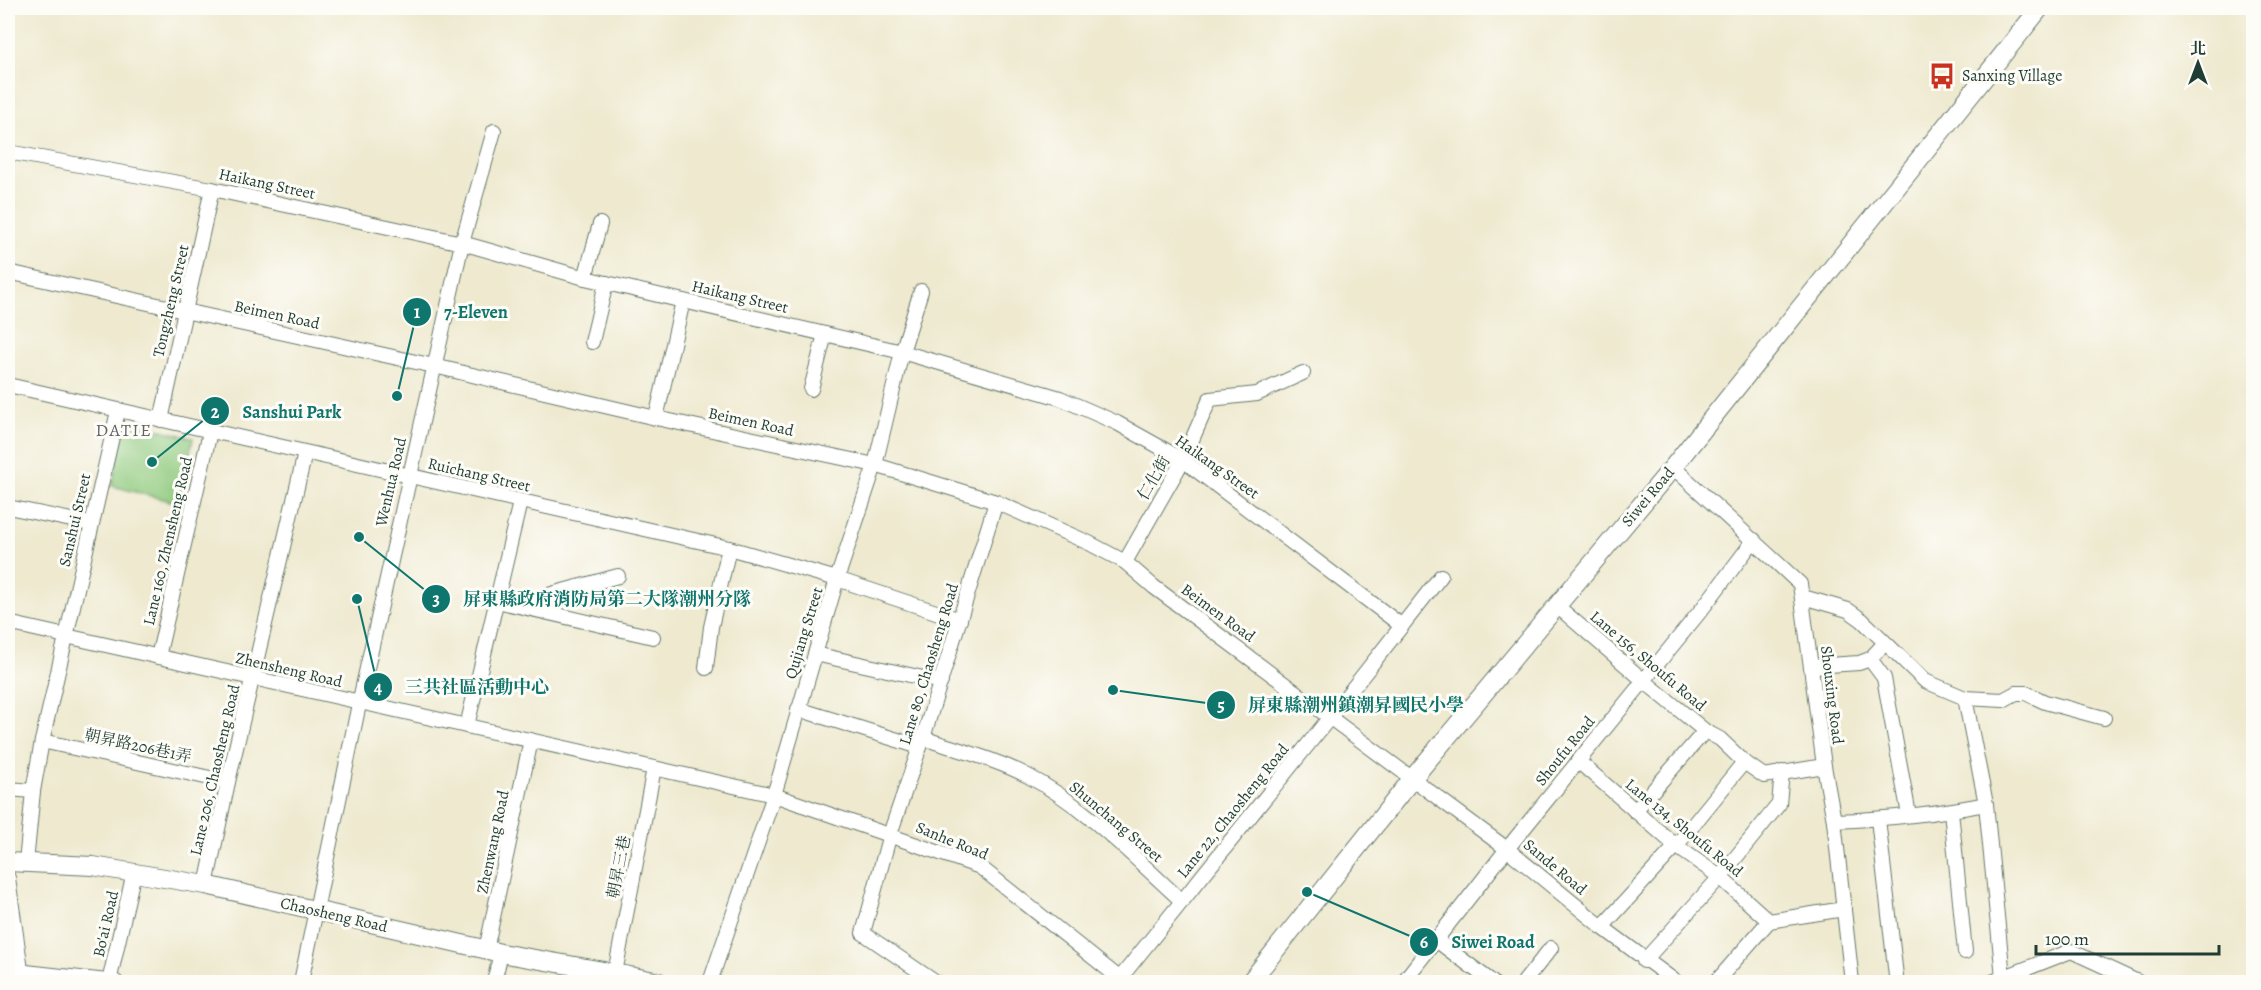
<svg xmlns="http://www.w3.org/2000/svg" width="2261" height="990" viewBox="0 0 2261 990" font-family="Alegreya,'Noto Serif TC',serif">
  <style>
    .green { fill: #8fca7e; stroke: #578459; stroke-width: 1.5 }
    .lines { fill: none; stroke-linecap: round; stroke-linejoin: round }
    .minor-casing { stroke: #67796a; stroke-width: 16 }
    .secondary-casing { stroke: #67796a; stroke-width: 20 }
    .minor { stroke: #fff; stroke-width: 14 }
    .secondary { stroke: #fff; stroke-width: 18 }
    .labels { text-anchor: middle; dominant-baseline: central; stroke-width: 6; stroke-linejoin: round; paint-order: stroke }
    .poi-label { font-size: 16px; fill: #1f3d34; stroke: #fdfcf7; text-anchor: start }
    .street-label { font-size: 16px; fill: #1f3d34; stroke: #fdfcf7 }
    .neighbourhood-label { font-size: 18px; letter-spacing: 1.5px; fill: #616469; stroke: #fdfcf7 }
    .leader { fill: none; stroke: #0f766e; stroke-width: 2 }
    .callout-dot { fill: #0f766e; stroke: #fdfcf7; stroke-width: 2 }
    .mark-label { font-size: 18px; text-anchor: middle; font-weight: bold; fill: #fff }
    .callout-label { font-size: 18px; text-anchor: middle; font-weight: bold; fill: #0f766e; stroke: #fdfcf7; stroke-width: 6; stroke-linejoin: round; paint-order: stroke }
  </style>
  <rect width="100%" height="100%" fill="#fdfcf7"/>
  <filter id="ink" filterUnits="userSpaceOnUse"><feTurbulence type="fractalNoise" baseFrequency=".0167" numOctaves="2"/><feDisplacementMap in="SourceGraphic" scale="12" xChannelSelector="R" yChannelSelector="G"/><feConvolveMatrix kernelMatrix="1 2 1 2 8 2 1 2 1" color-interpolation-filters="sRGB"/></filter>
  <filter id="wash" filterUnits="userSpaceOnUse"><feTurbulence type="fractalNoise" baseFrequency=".008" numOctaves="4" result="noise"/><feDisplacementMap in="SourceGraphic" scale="24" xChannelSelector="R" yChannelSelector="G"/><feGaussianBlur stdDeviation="1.35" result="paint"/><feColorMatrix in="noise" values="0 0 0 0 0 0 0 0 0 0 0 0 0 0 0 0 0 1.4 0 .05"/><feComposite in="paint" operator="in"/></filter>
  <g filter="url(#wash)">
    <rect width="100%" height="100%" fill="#eee9cf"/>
    <path class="green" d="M125,421L193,438L179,503L112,486Z"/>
  </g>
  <g filter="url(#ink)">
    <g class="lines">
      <g class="minor-casing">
        <g id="minor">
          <path d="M8,152L212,189L462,243L585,278L902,352L1060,398L1117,423L1183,460L1402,626"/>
          <path d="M8,272L434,366L656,418L875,465L996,502L1089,543L1125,562L1154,587L1507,849L1602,927L1676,982"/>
          <path d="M585,278L600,224"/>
          <path d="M592,342L606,283"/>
          <path d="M8,385L729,548L837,579L960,620"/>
          <path d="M811,389L825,334"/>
          <path d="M656,418L683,301"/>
          <path d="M161,420L212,189"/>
          <path d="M1673,467L1800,584L1824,766L1834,821L1852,982"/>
          <path d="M8,507L91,524"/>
          <path d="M1125,562L1183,460L1210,399L1257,394L1303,373"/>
          <path d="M1803,597L1848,610L1862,620L1925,681L1965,698L2003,700L2016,693H2026L2045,702L2104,718"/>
          <path d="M497,601L653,637"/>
          <path d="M515,604L618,576"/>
          <path d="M1557,606L1643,680L1705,731L1720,739L1744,762L1764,776L1824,766"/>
          <path d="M8,623L774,795L980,867L1124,982"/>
          <path d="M815,654L941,682"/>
          <path d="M158,657L210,432"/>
          <path d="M1870,659L1884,678L1909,815"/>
          <path d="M1813,666L1859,663L1870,659L1884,644"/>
          <path d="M706,668L711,627L729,548"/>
          <path d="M1965,698L1986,804L2003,977"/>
          <path d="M798,709L920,747"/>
          <path d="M467,726L520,502"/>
          <path d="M923,738C958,750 995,759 1028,776C1086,806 1134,858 1182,901"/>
          <path d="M42,741L228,782"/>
          <path d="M1578,761L1676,846L1720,877L1769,921"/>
          <path d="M8,789L33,791"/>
          <path d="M1635,811L1705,731"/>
          <path d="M1951,811L1965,952"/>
          <path d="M1878,819L1896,976"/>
          <path d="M1834,821C1885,819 1936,814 1986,804"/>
          <path d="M26,863L33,791L42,741L118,411"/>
          <path d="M8,878L21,970"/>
          <path d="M206,885L228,782L305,453"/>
          <path d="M1602,927L1676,846L1744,762"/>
          <path d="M1436,940L1492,982"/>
          <path d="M486,950L531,740"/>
          <path d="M1644,961L1720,877L1779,804L1782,772"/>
          <path d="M8,970L116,982"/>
          <path d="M615,973L654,768"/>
          <path d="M109,982L134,872"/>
          <path d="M301,982L359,704L462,243L494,131"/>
          <path d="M494,982L501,953"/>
          <path d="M710,982L774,795L837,579L875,465L902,352L921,291"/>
          <path d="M935,982L863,933L890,834L923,738L996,502"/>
          <path d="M1117,982L1331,716L1441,576"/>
          <path d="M1403,982L1507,849L1702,609L1754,540"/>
          <path d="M1524,982L1551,948"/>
          <path d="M1716,982L1769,921L1844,909"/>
          <path d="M1992,982L2071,951L2138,982"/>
        </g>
      </g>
      <g class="secondary-casing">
        <g id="secondary">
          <path d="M8,862L93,866L206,885L501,953L615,973L659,982"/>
          <path d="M1250,982L1412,779L1673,467L2040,8"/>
        </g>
      </g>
      <use href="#minor" class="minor"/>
      <use href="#secondary" class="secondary"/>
    </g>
  </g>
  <defs>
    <g id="bus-bare" transform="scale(2.07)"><path d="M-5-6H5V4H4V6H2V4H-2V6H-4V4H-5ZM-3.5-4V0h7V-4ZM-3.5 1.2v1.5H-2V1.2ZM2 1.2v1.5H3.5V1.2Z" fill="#c8321e" stroke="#fdfcf7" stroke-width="2.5" paint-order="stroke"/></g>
  </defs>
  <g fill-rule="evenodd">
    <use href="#bus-bare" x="1942" y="76"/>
  </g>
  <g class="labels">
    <g class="poi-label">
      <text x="1962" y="76">Sanxing Village</text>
    </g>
    <g class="street-label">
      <text transform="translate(267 184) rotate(12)">Haikang Street</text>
      <text transform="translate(740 297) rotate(13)">Haikang Street</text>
      <text transform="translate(171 301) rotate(-77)">Tongzheng Street</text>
      <text transform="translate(277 315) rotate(12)">Beimen Road</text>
      <text transform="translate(751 422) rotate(12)">Beimen Road</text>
      <text transform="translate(1217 467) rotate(35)">Haikang Street</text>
      <text transform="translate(479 475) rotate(13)">Ruichang Street</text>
      <text transform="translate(1154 478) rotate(-60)">仁化街</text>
      <text transform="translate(391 482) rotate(-77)">Wenhua Road</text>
      <text transform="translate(1648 497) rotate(-50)">Siwei Road</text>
      <text transform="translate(75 520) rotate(-77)">Sanshui Street</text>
      <text transform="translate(168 541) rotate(-77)">Lane 160, Zhensheng Road</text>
      <text transform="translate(1218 613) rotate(36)">Beimen Road</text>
      <text transform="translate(804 633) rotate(-73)">Qujiang Street</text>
      <text transform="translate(1648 661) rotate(40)">Lane 156, Shoufu Road</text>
      <text transform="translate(929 664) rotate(-73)">Lane 80, Chaosheng Road</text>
      <text transform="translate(289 670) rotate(13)">Zhensheng Road</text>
      <text transform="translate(1832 695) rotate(83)">Shouxing Road</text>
      <text transform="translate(138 746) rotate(12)">朝昇路206巷1弄</text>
      <text transform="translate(1565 751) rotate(-51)">Shoufu Road</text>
      <text transform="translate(215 770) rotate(-77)">Lane 206, Chaosheng Road</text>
      <text transform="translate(1233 811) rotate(-51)">Lane 22, Chaosheng Road</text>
      <text transform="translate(1116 822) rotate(40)">Shunchang Street</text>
      <text transform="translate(1684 828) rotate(39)">Lane 134, Shoufu Road</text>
      <text transform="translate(952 841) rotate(22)">Sanhe Road</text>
      <text transform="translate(493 842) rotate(-78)">Zhenwang Road</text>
      <text transform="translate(619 867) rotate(-79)">朝昇三巷</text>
      <text transform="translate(1555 867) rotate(40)">Sande Road</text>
      <text transform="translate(334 915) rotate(13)">Chaosheng Road</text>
      <text transform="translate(106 924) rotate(-77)">Bo'ai Road</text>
    </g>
    <g class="neighbourhood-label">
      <text x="124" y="430">DATIE</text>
    </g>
  </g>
  <path class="leader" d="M397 396L417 312M152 462L215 411M359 537L436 599M357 599L378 687M1113 690L1221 705M1307 892L1424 942"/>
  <g class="callout-dot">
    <circle cx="397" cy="396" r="6"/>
    <circle cx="152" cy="462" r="6"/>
    <circle cx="359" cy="537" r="6"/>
    <circle cx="357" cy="599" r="6"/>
    <circle cx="1113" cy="690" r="6"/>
    <circle cx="1307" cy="892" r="6"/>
    <circle cx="417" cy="312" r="15"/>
    <circle cx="215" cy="411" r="15"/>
    <circle cx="436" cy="599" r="15"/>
    <circle cx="378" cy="687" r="15"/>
    <circle cx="1221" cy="705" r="15"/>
    <circle cx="1424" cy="942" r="15"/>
  </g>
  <g class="mark-label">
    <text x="417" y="318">1</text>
    <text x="215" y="418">2</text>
    <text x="436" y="605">3</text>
    <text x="378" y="693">4</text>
    <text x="1221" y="711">5</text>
    <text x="1424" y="948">6</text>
  </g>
  <g class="callout-label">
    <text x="476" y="318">7-Eleven</text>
    <text x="292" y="418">Sanshui Park</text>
    <text x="607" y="605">屏東縣政府消防局第二大隊潮州分隊</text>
    <text x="477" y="693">三共社區活動中心</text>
    <text x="1356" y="711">屏東縣潮州鎮潮昇國民小學</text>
    <text x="1493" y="948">Siwei Road</text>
  </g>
  <rect width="2261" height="990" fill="none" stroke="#fdfcf7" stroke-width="30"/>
  <g transform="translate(2198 63)" stroke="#fdfcf7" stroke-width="4.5" paint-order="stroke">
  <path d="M0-4.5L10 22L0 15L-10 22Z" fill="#1f3d34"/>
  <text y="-9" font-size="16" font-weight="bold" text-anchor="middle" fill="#1f3d34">北</text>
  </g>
  <path d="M2036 945v9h183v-9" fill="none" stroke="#1f3d34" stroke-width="3"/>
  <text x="2045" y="945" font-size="18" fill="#1f3d34" stroke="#fdfcf7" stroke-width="4.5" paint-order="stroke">100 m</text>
</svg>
